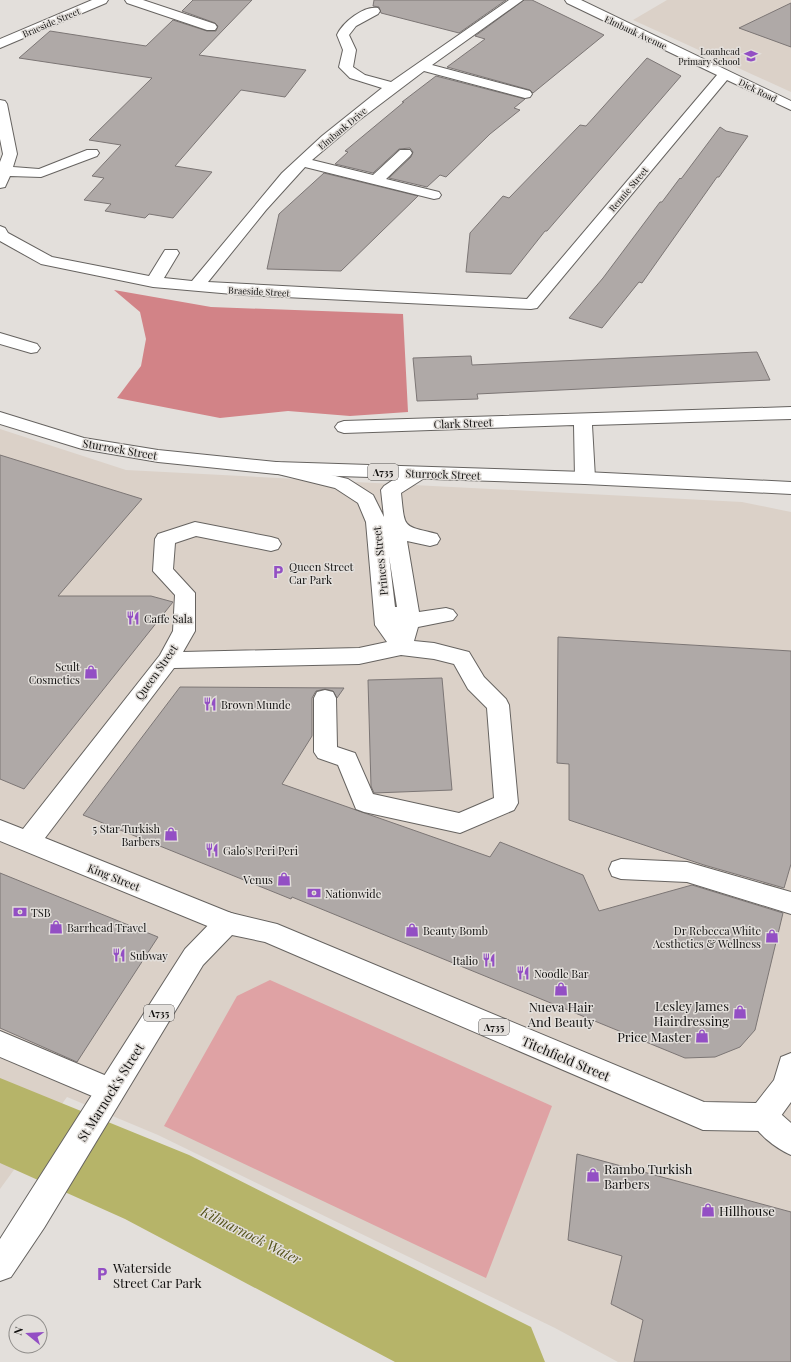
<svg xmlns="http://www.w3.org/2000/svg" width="791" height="1362" viewBox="0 0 791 1362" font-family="'Playfair Display',serif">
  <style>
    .built { fill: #dbd1c8 }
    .green { fill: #dfa2a4 }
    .forest { fill: #d28387 }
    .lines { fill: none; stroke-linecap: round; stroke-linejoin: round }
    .river { fill: #b6b469; fill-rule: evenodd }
    .building { fill: #afa9a7; stroke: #7c7675 }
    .minor-casing { stroke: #666360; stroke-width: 2 }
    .major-casing { stroke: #666360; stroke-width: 2 }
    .minor { fill: #fff; fill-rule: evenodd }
    .major { fill: #fff; fill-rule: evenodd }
    .labels { text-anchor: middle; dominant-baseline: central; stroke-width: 3; stroke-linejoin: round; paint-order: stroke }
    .far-street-label { font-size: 9px; fill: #121110; stroke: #e3dfdb }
    .far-poi-label { font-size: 9px; fill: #121110; stroke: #e3dfdb; text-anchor: end }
    .shield { fill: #e3dfdb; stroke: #514f4d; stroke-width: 1 }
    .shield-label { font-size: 10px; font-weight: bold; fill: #121110 }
    .street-label { font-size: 11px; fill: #121110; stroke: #e3dfdb }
    .poi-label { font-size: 11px; fill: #121110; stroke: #e3dfdb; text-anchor: start }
    .near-poi-label { font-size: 13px; fill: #121110; stroke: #e3dfdb; text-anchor: start }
    .near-street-label { font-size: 13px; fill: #121110; stroke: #e3dfdb }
    .near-water-label { font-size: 14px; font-style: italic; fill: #55531b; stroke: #e3dfdb }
  </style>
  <rect width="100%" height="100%" fill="#e3dfdb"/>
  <g class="built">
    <path d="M667,0H791V92L633,20Z"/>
    <path d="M0,429L126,470L742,502L791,512V1362H618L555,1328L158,1135L67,1097L0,1189Z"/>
  </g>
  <path class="green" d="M270,980L552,1106L486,1278L164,1126L237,996Z"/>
  <path class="forest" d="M114,290L211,307L403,314L408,412L350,416L288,411L220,418L117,398L141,366L146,339L140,312Z"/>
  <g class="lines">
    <path class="river" d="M0,1078L189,1155L531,1327L545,1362H395L125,1219L0,1163Z"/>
  </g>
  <g class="building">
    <path d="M193,0H252L199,55L306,70L285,97L241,90L175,166L212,172L173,218L149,214L145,218L105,211L111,204L84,200L104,178L92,176L121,145L89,140L152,78L19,58L50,31L146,46L173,20L207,31H216L218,26L215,23L182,11Z"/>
    <path d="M374,0H506L459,33L381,13L379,7L373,6Z"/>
    <path d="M524,0H532L604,35L533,93L530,90L447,67L485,39L475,36Z"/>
    <path d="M791,3V47L739,28Z"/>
    <path d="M647,58L681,76L547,231H545L511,274L466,272L470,233L503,196L509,198L580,125L586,126Z"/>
    <path d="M436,76L525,99L514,108L520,110L490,134L446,177L440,175L427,187L389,178L411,157L413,152L410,148L399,149L373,173L335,164L348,152L345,151L404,102H402Z"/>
    <path d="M720,127L726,131L748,136L719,177H717L642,283L639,282L602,328L569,318L603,278L660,202H662L680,178L681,179Z"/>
    <path d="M324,173L418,196L341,271L267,269L279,214Z"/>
    <path d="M757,352L770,380L477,394L478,399L417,401L413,358L471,356L472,365Z"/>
    <path d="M0,455L142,499L58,596H151L173,602L24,789L0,779Z"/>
    <path d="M558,637L791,651V864L784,888L704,865L569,820V764L557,763Z"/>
    <path d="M442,678L452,790L374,793L371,786L368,680Z"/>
    <path d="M180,687L344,688L337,698L333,691L325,689L316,691L312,698V736L282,784L490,857L500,842L583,875L599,911L692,885L783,913L755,1030L740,1047L715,1057L685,1058L292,897L291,899L83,815Z"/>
    <path d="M0,873L158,937L77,1062L0,1028Z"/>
    <path d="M577,1154L791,1212V1362H634L643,1320L611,1304L622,1256L568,1240Z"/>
  </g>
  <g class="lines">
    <g class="minor-casing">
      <g id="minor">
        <path d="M92,0H108L106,3L0,48V39Z"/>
        <path d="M125,0H143L215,24L217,27L215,30H207L127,3Z"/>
        <path d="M509,0H523L432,65L530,91L532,94L530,97L525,98L424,71L358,121L312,160L373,175L400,150H410L412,153L410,156L386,179L439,192L441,195L439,198L434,199L305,167L266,210L208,282L527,299L717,75L567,3L565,0H581L791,101V110L727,80L537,308L531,309L244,295L153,287L41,264L0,241V226L5,228L8,233L52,257L149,276L165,250H177L179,253L164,278L192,281L282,173L322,136L382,88L350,78L339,67L343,50L337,35C342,23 364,5 378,8L380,11L378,14L356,26L349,35L356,50L353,67L365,75L391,82Z"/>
        <path d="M0,100L5,101L7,104L17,154L13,167L39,169L87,150H97L99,153L97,156L41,177L10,176L5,187L0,188V162L3,154L0,139Z"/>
        <path d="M0,333L37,344L40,348L37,352L31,353L0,344Z"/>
        <path d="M791,407V419L592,425L595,478L592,482L585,484L578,482L575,478L574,425L344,433L338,431L335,427L338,423L344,421Z"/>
        <path d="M277,462L348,479L373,495L384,517L381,490L384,486C397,478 411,465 426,469L428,473L426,477L401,493C405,530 402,525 437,534L440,539L437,544L430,546L407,541L419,612L446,608L453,610L457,615L453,620L418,627L414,641L434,643L469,652L484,677L506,699L509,705L518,803L514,810L460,833L364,812L356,809L338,765L318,758L314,752V698L317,692L325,690L333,692L336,698L337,747L355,753L373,794L459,813L494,798L487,708L468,689L454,664L434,659L401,655L359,664L174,668L45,838L236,915L240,923L236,931L227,934L0,841V820L23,829L160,655L173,631L175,595L153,571L155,539L158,534L195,522L271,537L278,539L281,544L278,549L271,551L196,536L175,543L173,569L195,593V631L183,652L359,648L387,642L375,625L366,522L358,503L335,488L270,472L268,468L270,464ZM389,556L397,607H395Z"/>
        <path d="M621,859L687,862L791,892V914L687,882L621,879L612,876L609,869L612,862Z"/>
        <path d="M0,1031L121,1082L125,1091L121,1100L111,1104L0,1057Z"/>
        <path d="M763,1103L773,1107L791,1123V1155C775,1148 756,1133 749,1117L753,1107Z"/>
      </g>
    </g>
    <g class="major-casing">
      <g id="major">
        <path d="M0,412L84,438L158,450L276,462L585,472L791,482V494L585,484L276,474L158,462L82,449L0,424Z"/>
        <path d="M227,912L277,924L704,1102L756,1103L774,1080L781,1057L791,1053V1102L773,1127L763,1131L703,1130L265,942L232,935L203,965L44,1228L11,1277L0,1281V1239L185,949L218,915Z"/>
      </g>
    </g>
    <use href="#minor" class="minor"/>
    <use href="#major" class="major"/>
  </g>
  <defs>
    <g id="school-bare" transform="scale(1.08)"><path d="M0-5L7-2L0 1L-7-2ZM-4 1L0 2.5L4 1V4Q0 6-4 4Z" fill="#934fc4" stroke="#e3dfdb" stroke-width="2.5" paint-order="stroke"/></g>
    <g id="parking-bare" transform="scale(1.08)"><path d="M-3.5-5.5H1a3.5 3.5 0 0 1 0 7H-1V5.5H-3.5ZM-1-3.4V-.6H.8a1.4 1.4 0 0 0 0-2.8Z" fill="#934fc4" stroke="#e3dfdb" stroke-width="2.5" paint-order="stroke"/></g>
    <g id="restaurant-bare" transform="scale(1.08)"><path d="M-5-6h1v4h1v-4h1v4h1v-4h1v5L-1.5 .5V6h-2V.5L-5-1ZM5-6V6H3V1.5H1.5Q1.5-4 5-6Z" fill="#934fc4" stroke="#e3dfdb" stroke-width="2.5" paint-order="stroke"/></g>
    <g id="shop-bare" transform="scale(1.08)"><path d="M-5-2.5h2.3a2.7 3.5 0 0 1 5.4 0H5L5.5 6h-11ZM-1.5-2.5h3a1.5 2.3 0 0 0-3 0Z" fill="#934fc4" stroke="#e3dfdb" stroke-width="2.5" paint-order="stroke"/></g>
    <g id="bank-bare" transform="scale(1.08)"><path d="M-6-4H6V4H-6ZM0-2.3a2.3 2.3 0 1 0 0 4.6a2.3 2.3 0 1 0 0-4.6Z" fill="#934fc4" stroke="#e3dfdb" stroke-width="2.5" paint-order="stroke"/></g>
  </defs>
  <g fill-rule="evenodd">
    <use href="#school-bare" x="751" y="56"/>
    <use href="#parking-bare" x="278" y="572"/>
    <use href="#restaurant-bare" x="133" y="618"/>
    <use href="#shop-bare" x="91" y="672"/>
    <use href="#restaurant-bare" x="210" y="704"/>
    <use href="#shop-bare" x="171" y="834"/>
    <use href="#restaurant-bare" x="212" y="850"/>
    <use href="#shop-bare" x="284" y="879"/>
    <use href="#bank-bare" x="314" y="893"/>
    <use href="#bank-bare" x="20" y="912"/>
    <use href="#shop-bare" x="56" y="927"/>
    <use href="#shop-bare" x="412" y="930"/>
    <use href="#shop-bare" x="772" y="936"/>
    <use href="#restaurant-bare" x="119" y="955"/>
    <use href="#restaurant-bare" x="489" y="960"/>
    <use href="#restaurant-bare" x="523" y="973"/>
    <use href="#shop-bare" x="561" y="989"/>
    <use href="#shop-bare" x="740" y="1012"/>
    <use href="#shop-bare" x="702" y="1036"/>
    <use href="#shop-bare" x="593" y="1175"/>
    <use href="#shop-bare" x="708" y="1210"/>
    <use href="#parking-bare" x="102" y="1274"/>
  </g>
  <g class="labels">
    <g class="far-street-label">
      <text transform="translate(51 22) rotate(-23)">Braeside Street</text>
      <text transform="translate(636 32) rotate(25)">Elmbank Avenue</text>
      <text transform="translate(758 90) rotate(26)">Dick Road</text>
      <text transform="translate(342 128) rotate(-40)">Elmbank Drive</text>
      <text transform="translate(628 189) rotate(-50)">Rennie Street</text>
      <text transform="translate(259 291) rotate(3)">Braeside Street</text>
    </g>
    <g class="far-poi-label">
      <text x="740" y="51">Loanhead<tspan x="740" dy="10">Primary School</tspan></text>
    </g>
    <g class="shield">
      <rect x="368" y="464" width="30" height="16" rx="3"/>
      <rect x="144" y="1005" width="30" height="16" rx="3"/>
      <rect x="479" y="1019" width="30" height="16" rx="3"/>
    </g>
    <g class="shield-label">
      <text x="383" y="472">A735</text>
      <text x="159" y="1013">A735</text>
      <text x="494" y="1027">A735</text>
    </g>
    <g class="street-label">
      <text transform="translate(463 423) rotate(-2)">Clark Street</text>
      <text transform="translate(120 449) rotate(10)">Sturrock Street</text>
      <text transform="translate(443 474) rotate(2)">Sturrock Street</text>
      <text transform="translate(380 561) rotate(-96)">Princes Street</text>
      <text transform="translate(156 672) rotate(-55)">Queen Street</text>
      <text transform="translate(114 877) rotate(22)">King Street</text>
    </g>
    <g class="poi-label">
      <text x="289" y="566">Queen Street<tspan x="289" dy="13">Car Park</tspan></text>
      <text x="144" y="618">Caffe Sala</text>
      <text x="80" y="666" text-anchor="end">Scult<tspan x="80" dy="13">Cosmetics</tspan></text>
      <text x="221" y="704">Brown Munde</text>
      <text x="160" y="828" text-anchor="end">5 Star Turkish<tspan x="160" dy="13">Barbers</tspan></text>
      <text x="223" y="850">Galo’s Peri Peri</text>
      <text x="273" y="879" text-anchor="end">Venus</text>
      <text x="325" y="893">Nationwide</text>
      <text x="31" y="912">TSB</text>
      <text x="67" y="927">Barrhead Travel</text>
      <text x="423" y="930">Beauty Bomb</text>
      <text x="761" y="930" text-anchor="end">Dr Rebecca White<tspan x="761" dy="13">Aesthetics &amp; Wellness</tspan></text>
      <text x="130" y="955">Subway</text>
      <text x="478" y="960" text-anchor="end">Italio</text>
      <text x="534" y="973">Noodle Bar</text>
    </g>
    <g class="near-poi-label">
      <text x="729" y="1005" text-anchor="end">Lesley James<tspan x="729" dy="15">Hairdressing</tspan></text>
      <text x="561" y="1006" text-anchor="middle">Nueva Hair<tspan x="561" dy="15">And Beauty</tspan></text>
      <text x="691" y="1036" text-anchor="end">Price Master</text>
      <text x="604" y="1168">Rambo Turkish<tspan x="604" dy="15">Barbers</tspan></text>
      <text x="719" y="1210">Hillhouse</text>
      <text x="113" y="1267">Waterside<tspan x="113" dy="15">Street Car Park</tspan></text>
    </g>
    <g class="near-street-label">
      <text transform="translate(566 1058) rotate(23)">Titchfield Street</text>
      <text transform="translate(110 1092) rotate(-58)">St Marnock's Street</text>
    </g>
    <g class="near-water-label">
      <text transform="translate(251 1235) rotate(27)">Kilmarnock Water</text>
    </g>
  </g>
  <g transform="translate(28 1334) rotate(288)"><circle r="19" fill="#e3dfdb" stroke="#8f8d8a"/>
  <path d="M0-3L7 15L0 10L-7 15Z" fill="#934fc4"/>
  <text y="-6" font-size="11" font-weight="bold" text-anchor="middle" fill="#121110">N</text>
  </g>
</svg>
